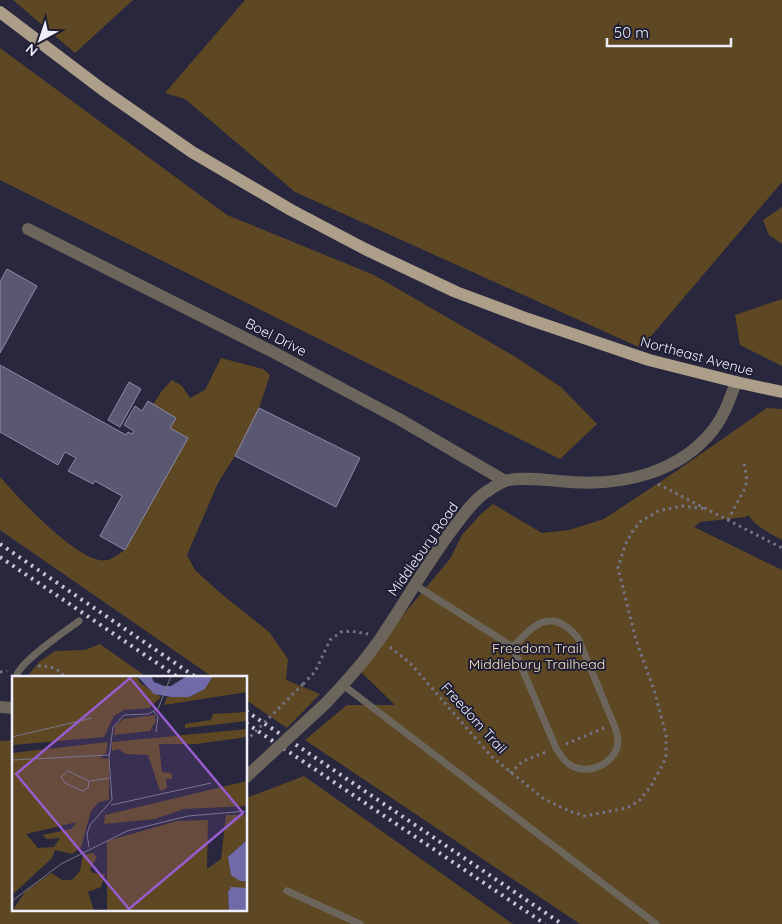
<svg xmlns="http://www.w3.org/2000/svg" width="782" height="924" viewBox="0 0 782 924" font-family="Quicksand,sans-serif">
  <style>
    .green { fill: #5e4823 }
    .building { fill: #5a5871; stroke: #8b8aa5 }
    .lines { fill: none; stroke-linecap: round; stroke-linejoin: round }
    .path { stroke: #757386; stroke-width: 3; stroke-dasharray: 2.5 4; stroke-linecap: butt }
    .service { stroke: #6c655b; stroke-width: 7 }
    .minor { stroke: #6c655b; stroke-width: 12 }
    .tertiary { stroke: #6c655b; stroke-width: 12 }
    .primary { stroke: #ac9e89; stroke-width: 12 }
    .rail { stroke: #c5c4d4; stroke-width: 4; stroke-dasharray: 2.5 5; stroke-linecap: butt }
    .path-bridge { stroke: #757386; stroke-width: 3; stroke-dasharray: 2.5 4; stroke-linecap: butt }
    .tertiary-bridge { stroke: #6c655b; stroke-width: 12 }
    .labels { text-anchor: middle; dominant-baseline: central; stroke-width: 4; stroke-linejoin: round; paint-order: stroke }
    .street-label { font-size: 14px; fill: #eeeefc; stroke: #1f1e33 }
    .park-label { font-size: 14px; fill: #f6e0bf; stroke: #1f1e33 }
    .inset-road { fill: none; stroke: #787789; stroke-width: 1 }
    .view { fill: #985cce; fill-opacity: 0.15; stroke: #985cce; stroke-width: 2.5 }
    .inset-edge { fill: none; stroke: #eeeefc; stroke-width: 2.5 }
  </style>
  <rect width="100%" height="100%" fill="#29273d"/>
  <g class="green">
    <path d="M13,0H133L75,53Z"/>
    <path d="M245,0H782V182L641,348L295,192L185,99L165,93Z"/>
    <path d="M0,48L227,215L374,275L514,356L561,387L597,424L560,459L0,180Z"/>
    <path d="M782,207V244L769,235L763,220Z"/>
    <path d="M782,299V366L740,345L735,315Z"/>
    <path d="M221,358L263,369L270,375L259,408L235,456L218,483L187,555L195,570L219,592L269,632L288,659L286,680L320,694L287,728L246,700V678H214L0,530V477C18,497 81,567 108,560C114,558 120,553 125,550L187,438L170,428L176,418L153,405L161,392L172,380L182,386L190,398L205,390Z"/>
    <path d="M767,408L782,409V540C770,533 756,527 748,515L746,517L700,522L694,527L782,570V924H580L305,740L347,705H395L358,669L450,559L462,535L481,514L493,504L542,533L569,530L604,519L675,472Z"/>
    <path d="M100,644L148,678H26L39,662L55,651L85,650Z"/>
    <path d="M14,740V910H246V798L304,776L513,924H0V741Z"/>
  </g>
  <g class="building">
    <path d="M7,269L37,286L0,353V282Z"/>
    <path d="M0,365L126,435L128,432L132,434L134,431L124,425L135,406L142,411L148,401L176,418L170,428L188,438L125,550L100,536L122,496L95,481L93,484L68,471L76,458L65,452L58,465L0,432Z"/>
    <path d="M129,382L141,389L120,427L108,420Z"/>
    <path d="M259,408L360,458L336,507L235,456Z"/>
  </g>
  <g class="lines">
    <g class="path">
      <path d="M658,484L782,548"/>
      <path d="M728,520L745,488L747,480L744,462"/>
      <path d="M390,647L411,664L491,756L544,799L569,811L585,816L627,808L640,800L651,786L666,758V735L655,693L636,640L618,568L625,545L632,532L640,522L658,511L682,506L707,509"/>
      <path d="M38,666C51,666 58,668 66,678"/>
      <path d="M0,672L7,671"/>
      <path d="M303,684L315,672L330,640L341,632L351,631L368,634"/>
      <path d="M566,744L604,728"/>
      <path d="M510,773L523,761L546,752"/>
    </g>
    <g class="service">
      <path d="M415,585L513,647L556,748C561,756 565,763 574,767C592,775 619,761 618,739C617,728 610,716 606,706C597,683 587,660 578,638C553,607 534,623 513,647"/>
      <path d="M16,678C17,663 66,631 79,621"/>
      <path d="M343,685L656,924"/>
      <path d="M287,891L360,924"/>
    </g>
    <path class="minor" d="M28,229L275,353L399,419L505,481"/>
    <g class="tertiary">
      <path d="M326,703C346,682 366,660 382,636C407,599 428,561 455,526C464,514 474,500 486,492C491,489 499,483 505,481C521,476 553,481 570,482C622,486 679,473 713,430C724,416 730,399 736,382"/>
      <path d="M0,707L14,708"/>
    </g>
    <path class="primary" d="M0,12L103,90L192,152L291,210L365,249L456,292L528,319L649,360L736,382L782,392"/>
    <g class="rail">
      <path d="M0,544L197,678"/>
      <path d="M0,557L179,678"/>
      <path d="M246,711L562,924"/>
      <path d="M246,723L545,924"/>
    </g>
    <path class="path-bridge" d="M246,741L303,684"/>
    <path class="tertiary-bridge" d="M246,777L326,703"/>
  </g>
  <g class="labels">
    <g class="street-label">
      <text transform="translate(276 337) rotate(27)">Boel Drive</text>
      <text transform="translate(697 356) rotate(15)">Northeast Avenue</text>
      <text transform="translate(423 549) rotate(-55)">Middlebury Road</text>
      <text transform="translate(474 718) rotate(48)">Freedom Trail</text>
    </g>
    <g class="park-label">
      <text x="537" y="648">Freedom Trail<tspan x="537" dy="16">Middlebury Trailhead</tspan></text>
    </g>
  </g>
  <g transform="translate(12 676)">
    <rect width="235" height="235" fill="#29273d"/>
    <path d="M0,0H125L128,7L149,21L137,32L112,34L102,40L92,61L0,69ZM201,0H235V16L152,29L155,21H177L193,13ZM235,36V45L173,52V48L199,44L201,38ZM143,39L144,45L138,55L102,59L103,50L111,43ZM235,53V61L184,68H147L150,96L159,97L160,100V103H154L155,112L148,115L136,79L114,78L106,73L100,75V66ZM96,66L94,77L88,82L97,83V124L87,126L79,135L69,171L60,178L43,174L40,182L0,219V77ZM65,146L59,153L30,159L35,163L48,162L42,171L26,172L14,158ZM235,105V130L172,133L143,143L92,148L93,139ZM214,139H235V164L216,181L228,205H235V212H219L216,216L217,235H95V165L165,145L196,144L195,193L209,183ZM81,177L85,181L78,193L81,197L93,198L89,211L76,216L82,235H0L13,216L39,197L50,204H60L68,195L71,179Z" fill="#5e4823" fill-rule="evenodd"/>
    <path d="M125,0H139L142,6L152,10H159L175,0H201L193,13L177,21H160L142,18ZM235,164V205H228L219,199L216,181ZM219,211L235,212V235H217L216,216Z" fill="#706ba8"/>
    <path class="inset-road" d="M142,36L146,41L144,56M0,61L80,42M0,84L97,79M77,105L76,112L71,115L53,107L49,101L56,95L77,105L99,102M99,129L199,107M77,171L75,158L78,149L100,124L97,82L101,51L112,39L136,38L146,33L159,0M0,225L49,188L115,155L176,140L235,135"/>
    <path class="view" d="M118,2L231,137L117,233L4,98Z"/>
    <rect width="235" height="235" class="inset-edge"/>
  </g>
  <g transform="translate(40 40) rotate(220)" stroke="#1f1e33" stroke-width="4" paint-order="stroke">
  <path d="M0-4L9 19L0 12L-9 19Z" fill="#eeeefc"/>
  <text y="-8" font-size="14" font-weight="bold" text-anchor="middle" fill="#eeeefc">N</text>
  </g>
  <path d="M607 38v8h124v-8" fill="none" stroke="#eeeefc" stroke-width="2.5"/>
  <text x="614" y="38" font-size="15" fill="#eeeefc" stroke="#1f1e33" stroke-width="4" paint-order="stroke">50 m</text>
</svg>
